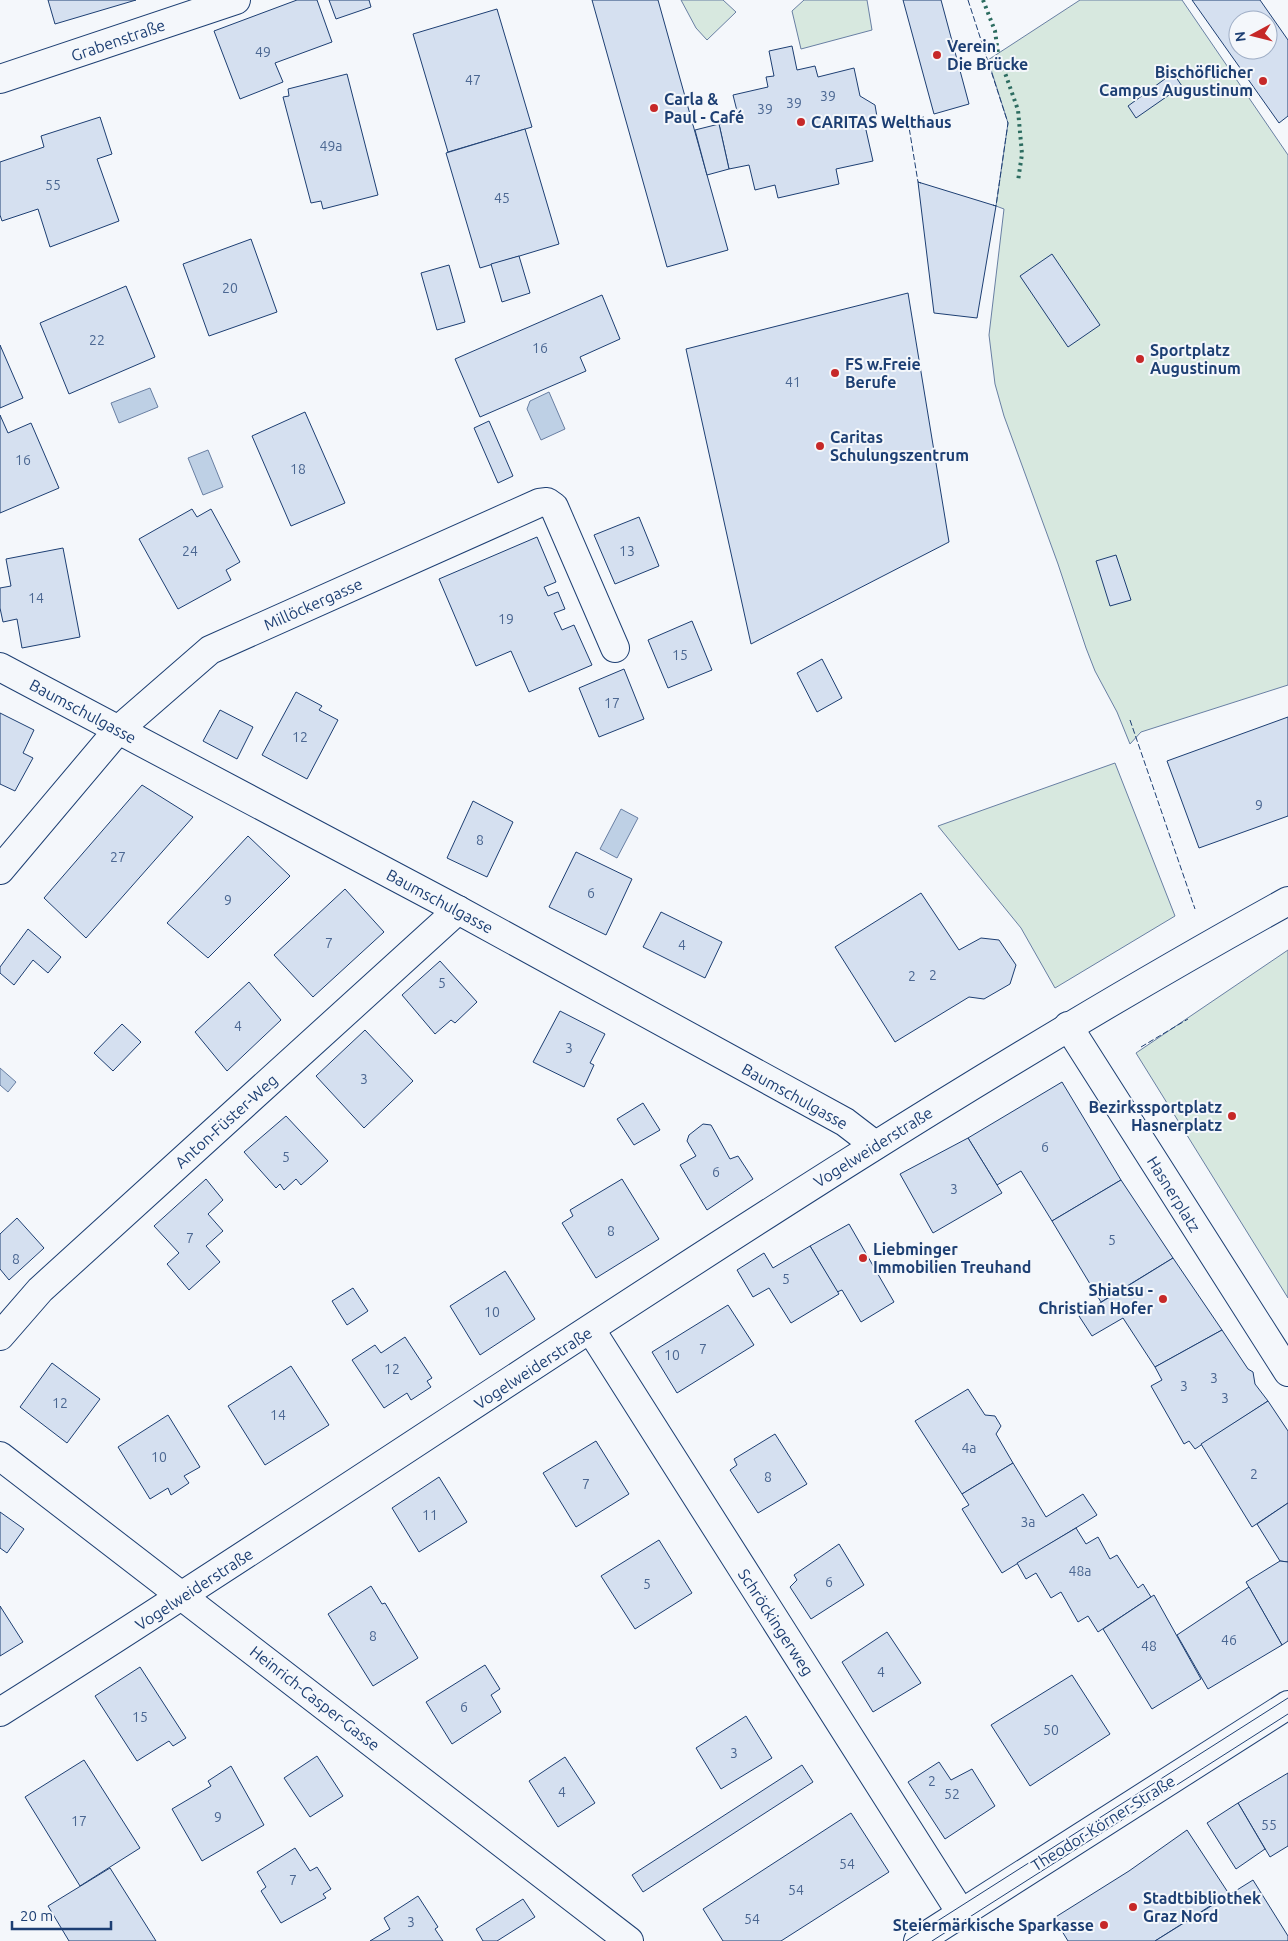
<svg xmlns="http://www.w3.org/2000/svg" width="1288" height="1941" viewBox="0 0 1288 1941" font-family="Ubuntu,sans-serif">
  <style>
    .green { fill: #d7e8df; stroke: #687fa3 }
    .water { fill: #bed0e5; stroke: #687fa3 }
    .building { fill: #d5e0f0; stroke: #1d3f73; fill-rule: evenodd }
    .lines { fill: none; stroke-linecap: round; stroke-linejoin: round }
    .minor-casing { stroke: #1d3f73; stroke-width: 30 }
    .major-casing { stroke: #1d3f73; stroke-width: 30 }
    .minor { stroke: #f4f7fb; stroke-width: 28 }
    .major { stroke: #f4f7fb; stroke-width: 28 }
    .tram { stroke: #1d3f73; stroke-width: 1 }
    .hedge { stroke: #2c6c60; stroke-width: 4; stroke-dasharray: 2.5 4; stroke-linecap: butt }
    .fence { stroke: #1d3f73; stroke-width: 1; stroke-dasharray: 6 2.5; stroke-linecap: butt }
    .poi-dot { fill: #c62828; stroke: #f4f7fb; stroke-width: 2 }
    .labels { text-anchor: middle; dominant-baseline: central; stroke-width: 4; stroke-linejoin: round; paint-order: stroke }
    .number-label { font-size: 14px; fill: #4b6792 }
    .street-label { font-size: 16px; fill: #1d3f73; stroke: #f4f7fb }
    .poi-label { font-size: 16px; font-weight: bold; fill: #1d3f73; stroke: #f4f7fb; text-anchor: start }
  </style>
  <rect width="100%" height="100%" fill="#f4f7fb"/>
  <g class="green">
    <path d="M681,0H723L736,12L707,40L696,28Z"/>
    <path d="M804,0H867L872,30L801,49L792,11Z"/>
    <path d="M1080,0H1182L1288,155V685L1141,732L1130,744L1117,712L1095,671L1086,648L1058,564L1004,416L995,384L989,335L1004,209L996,206L1008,123L988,60Z"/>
    <path d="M1115,763L1175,916L1055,988L1021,928L938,826Z"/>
    <path d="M1288,950V1298L1136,1053Z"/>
  </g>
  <g class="water">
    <path d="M150,388L158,407L119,423L111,403Z"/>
    <path d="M549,392L565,429L541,440L527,409L530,401Z"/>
    <path d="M208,450L223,487L203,495L188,458Z"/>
    <path d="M621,809L638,818L617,858L600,849Z"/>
    <path d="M0,1068L16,1082L8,1092L0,1085Z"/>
  </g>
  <g class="building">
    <path d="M48,0H136L55,24Z"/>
    <path d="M297,0H317L332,42L275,63L283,82L240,99L214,31Z"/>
    <path d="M329,0H369L371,7L336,19Z"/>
    <path d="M592,0H658L728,250L667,267Z"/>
    <path d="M903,0H941L969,104L934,114Z"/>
    <path d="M1192,0H1260L1288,40V116L1279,123ZM1238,20H1268V50H1238Z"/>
    <path d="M497,9L532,127L448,152L413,34Z"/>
    <path d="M792,46L797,70L815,66L818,77L854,68L860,96L875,105L877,117L866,130L873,161L836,169L839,184L778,198L775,185L755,190L749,165L729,169L719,124L739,119L733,95L768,87L766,77L774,76L769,51Z"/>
    <path d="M1173,73L1182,86L1136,118L1128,106Z"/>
    <path d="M347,74L378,195L323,209L321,201L311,203L283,97L289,96L288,89Z"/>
    <path d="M100,117L112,154L97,159L119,221L50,247L38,209L2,221L0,215V162L44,147L41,136Z"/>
    <path d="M719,124L729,169L707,175L695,130Z"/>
    <path d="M525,129L559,244L480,268L446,153Z"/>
    <path d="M918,182L996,206L977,318L934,313Z"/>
    <path d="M251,239L277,312L209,336L183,264Z"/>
    <path d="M1052,254L1100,325L1068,347L1020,276Z"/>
    <path d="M519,256L530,293L502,302L491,264Z"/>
    <path d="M449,265L465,322L437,330L421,273Z"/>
    <path d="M126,286L155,357L69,394L40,323Z"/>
    <path d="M908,293L949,542L751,644L686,349Z"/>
    <path d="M602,295L620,339L580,357L586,371L480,417L455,359Z"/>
    <path d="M0,345L23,398L0,408Z"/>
    <path d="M305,412L345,503L291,526L252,436Z"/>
    <path d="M0,415L8,433L31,423L59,488L0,513Z"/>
    <path d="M489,421L513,476L498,483L474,428Z"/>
    <path d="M192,509L197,517L211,509L240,562L226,570L231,580L178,609L139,539Z"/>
    <path d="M639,517L659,566L615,584L594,535Z"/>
    <path d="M537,537L556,582L544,587L548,596L558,592L565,609L554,613L562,630L574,625L592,665L529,692L511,651L476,666L439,579Z"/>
    <path d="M63,548L80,637L22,648L17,619L3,622L0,608V588L11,586L6,559Z"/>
    <path d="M1116,555L1131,600L1110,606L1096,561Z"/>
    <path d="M692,621L712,670L668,688L648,640Z"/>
    <path d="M822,659L842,698L817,712L797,673Z"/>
    <path d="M624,669L644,719L599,737L579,688Z"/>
    <path d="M296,692L322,706L319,710L338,720L307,779L262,755Z"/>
    <path d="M220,710L253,727L237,759L203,741Z"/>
    <path d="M0,713L34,730L23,753L33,758L15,791L0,784Z"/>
    <path d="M1288,717V816L1199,848L1167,761Z"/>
    <path d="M142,785L193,817L86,938L44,898Z"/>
    <path d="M473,801L513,822L487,877L447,858Z"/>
    <path d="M248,836L290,876L208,958L167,923Z"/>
    <path d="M576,852L632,879L606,935L549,907Z"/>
    <path d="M345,889L384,932L313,997L274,955Z"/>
    <path d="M921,893L959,950L981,938L999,940L1016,965L1010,984L984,999L969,997L895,1042L835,947Z"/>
    <path d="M661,912L722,942L705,978L643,947Z"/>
    <path d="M28,929L61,957L48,973L33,960L14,985L0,973V967Z"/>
    <path d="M440,961L477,1002L455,1023L451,1020L435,1034L402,995Z"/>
    <path d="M249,982L281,1020L227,1071L195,1032Z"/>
    <path d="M560,1011L605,1034L590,1063L594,1065L584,1087L533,1062Z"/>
    <path d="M122,1024L141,1042L113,1071L94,1053Z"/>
    <path d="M365,1030L413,1081L364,1128L316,1076Z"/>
    <path d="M1062,1082L1121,1180L1052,1221L1021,1171L997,1185L968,1138Z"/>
    <path d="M643,1103L660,1130L634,1145L617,1119Z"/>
    <path d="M286,1116L328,1161L301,1185L296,1179L284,1190L280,1184L276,1188L244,1152Z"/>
    <path d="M703,1124L711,1125L730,1159L738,1156L753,1179L707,1210L680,1165L696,1156L687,1141L689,1135Z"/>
    <path d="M968,1138L1002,1193L933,1233L900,1174Z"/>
    <path d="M206,1179L223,1200L208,1214L223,1231L206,1246L220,1262L189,1290L167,1264L179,1253L154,1226Z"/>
    <path d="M622,1179L659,1239L596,1278L562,1223L573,1216L570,1210Z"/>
    <path d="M1121,1180L1173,1258L1101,1302L1052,1221Z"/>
    <path d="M17,1218L44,1248L9,1280L0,1269V1234Z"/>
    <path d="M849,1224L894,1302L861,1322L842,1290L837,1292L810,1246Z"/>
    <path d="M810,1246L839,1294L791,1323L769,1288L753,1297L737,1270L764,1253L773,1268Z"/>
    <path d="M1173,1258L1222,1330L1155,1367L1123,1318L1092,1336L1079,1316Z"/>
    <path d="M505,1271L535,1319L480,1355L450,1306Z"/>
    <path d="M353,1288L368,1311L347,1325L332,1301Z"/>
    <path d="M728,1305L754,1345L677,1393L652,1352Z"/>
    <path d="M1222,1330L1248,1369L1253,1372L1255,1384L1268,1401L1195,1449L1189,1441L1184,1444L1151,1386L1162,1380L1155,1367Z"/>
    <path d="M405,1337L432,1378L427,1381L431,1387L411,1400L407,1393L384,1408L352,1360L375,1345L381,1353Z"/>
    <path d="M52,1363L100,1399L67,1443L20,1407Z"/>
    <path d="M291,1366L329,1425L265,1465L228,1406Z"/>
    <path d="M968,1389L985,1415L995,1416L1001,1426L996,1434L1013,1463L962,1494L915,1421Z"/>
    <path d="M1268,1401L1288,1431V1503L1252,1527L1201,1444Z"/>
    <path d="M168,1415L200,1467L184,1476L189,1483L171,1495L168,1488L150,1499L118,1447Z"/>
    <path d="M775,1434L807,1484L758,1513L730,1470L737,1465L734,1459Z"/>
    <path d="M596,1441L629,1494L576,1527L543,1473Z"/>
    <path d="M1013,1463L1046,1517L1083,1494L1097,1515L1002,1573L962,1509L969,1505L962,1494Z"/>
    <path d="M439,1477L467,1522L419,1552L392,1508Z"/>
    <path d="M1288,1503V1562L1280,1561L1257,1524Z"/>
    <path d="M0,1512L24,1529L7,1553L0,1548Z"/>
    <path d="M1076,1528L1086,1544L1098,1537L1110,1559L1117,1555L1138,1588L1143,1584L1151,1597L1098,1632L1088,1616L1078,1622L1061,1592L1051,1598L1036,1573L1026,1579L1017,1563Z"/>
    <path d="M659,1540L692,1593L635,1629L601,1576Z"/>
    <path d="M839,1544L864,1585L811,1619L790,1587L797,1580L794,1575Z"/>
    <path d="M1280,1561L1288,1562V1641L1282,1645L1246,1582Z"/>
    <path d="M371,1586L382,1604L385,1603L418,1658L373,1686L328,1614Z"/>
    <path d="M1249,1587L1282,1645L1208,1689L1177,1635Z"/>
    <path d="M1154,1595L1201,1679L1152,1709L1103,1629Z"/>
    <path d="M0,1606L23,1642L0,1656Z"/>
    <path d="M887,1632L921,1683L873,1712L842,1662Z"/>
    <path d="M485,1665L500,1689L491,1695L501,1712L452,1744L426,1702Z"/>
    <path d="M140,1667L186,1738L173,1746L169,1741L137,1761L95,1696Z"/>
    <path d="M1072,1675L1110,1734L1030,1786L991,1725Z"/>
    <path d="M746,1716L772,1758L721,1789L696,1748Z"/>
    <path d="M317,1756L343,1796L310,1817L284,1778Z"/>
    <path d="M565,1757L595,1803L558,1827L529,1781Z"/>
    <path d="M84,1760L140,1848L80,1886L25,1797Z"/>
    <path d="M939,1762L951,1780L972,1769L995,1806L945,1839L908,1782Z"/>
    <path d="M802,1765L813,1782L643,1892L632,1875Z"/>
    <path d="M231,1766L264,1825L202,1861L172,1809L211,1786L208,1781Z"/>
    <path d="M1288,1773V1846L1270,1857L1238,1803Z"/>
    <path d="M1238,1803L1265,1849L1236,1869L1207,1823Z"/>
    <path d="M851,1813L889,1872L781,1941H723L703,1909Z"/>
    <path d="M1187,1830L1229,1894L1155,1941H1068L1054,1918L1129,1871Z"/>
    <path d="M295,1848L310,1871L317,1867L331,1889L323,1894L326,1898L281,1923L261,1891L266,1887L257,1872Z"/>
    <path d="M110,1868L156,1941H69L48,1906Z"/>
    <path d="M1253,1880L1288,1936V1941H1155Z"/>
    <path d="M418,1896L438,1927L435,1929L443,1941H370L390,1929L384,1918Z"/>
    <path d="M523,1899L535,1917L497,1941H483L476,1929Z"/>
  </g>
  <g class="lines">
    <g class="minor-casing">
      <g id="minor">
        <path d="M0,667L458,910L845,1122L875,1145"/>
        <path d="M0,870L118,730L210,650L539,503L547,502L554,507L615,648"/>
        <path d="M1068,1026L1288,1372"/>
        <path d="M591,1330L961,1913"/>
        <path d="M0,1336L40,1290L458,910"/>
        <path d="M0,1456L629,1941"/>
        <path d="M0,1712C429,1442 844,1146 1288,901"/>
      </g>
    </g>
    <g class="major-casing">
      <g id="major">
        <path d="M0,79L236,0"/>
        <path d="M918,1941L1288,1705"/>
      </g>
    </g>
    <use href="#minor" class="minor"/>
    <use href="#major" class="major"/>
    <g class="tram">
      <path d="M906,1941L1288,1698"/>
      <path d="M932,1941L1288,1714"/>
    </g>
    <path class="hedge" d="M983,0L995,31L998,53L1018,110L1022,154L1018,181"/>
    <g class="fence">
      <path d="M968,0L1008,123L996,206L993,205"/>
      <path d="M921,183L918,182L908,121L924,117"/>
      <path d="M1130,720L1195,909"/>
      <path d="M1141,1047L1188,1019"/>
    </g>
  </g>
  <g class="poi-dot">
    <circle cx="937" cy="55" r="5"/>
    <circle cx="1263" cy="81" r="5"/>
    <circle cx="654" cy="108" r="5"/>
    <circle cx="801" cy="122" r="5"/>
    <circle cx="1140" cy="359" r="5"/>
    <circle cx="835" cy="373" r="5"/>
    <circle cx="820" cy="446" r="5"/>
    <circle cx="1232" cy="1116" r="5"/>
    <circle cx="863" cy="1258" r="5"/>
    <circle cx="1163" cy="1299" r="5"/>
    <circle cx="1133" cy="1907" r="5"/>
    <circle cx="1104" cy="1925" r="5"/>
  </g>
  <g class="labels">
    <g class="number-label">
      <text x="263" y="52">49</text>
      <text x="473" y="80">47</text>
      <text x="828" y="96">39</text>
      <text x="794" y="103">39</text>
      <text x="765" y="109">39</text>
      <text x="331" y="146">49a</text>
      <text x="53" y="185">55</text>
      <text x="502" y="198">45</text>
      <text x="230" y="288">20</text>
      <text x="97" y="340">22</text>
      <text x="540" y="348">16</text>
      <text x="793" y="382">41</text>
      <text x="23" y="460">16</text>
      <text x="298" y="469">18</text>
      <text x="190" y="551">24</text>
      <text x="627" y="551">13</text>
      <text x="36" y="598">14</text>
      <text x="506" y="619">19</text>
      <text x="680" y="655">15</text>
      <text x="612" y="703">17</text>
      <text x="300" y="737">12</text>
      <text x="1259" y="805">9</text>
      <text x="480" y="840">8</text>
      <text x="118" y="857">27</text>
      <text x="591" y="893">6</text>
      <text x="228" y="900">9</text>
      <text x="329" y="943">7</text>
      <text x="682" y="945">4</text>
      <text x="933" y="975">2</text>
      <text x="912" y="976">2</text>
      <text x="442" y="983">5</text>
      <text x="238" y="1026">4</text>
      <text x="569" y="1048">3</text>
      <text x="364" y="1079">3</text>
      <text x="1045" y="1147">6</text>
      <text x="286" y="1157">5</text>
      <text x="716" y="1172">6</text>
      <text x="954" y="1189">3</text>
      <text x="611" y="1231">8</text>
      <text x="190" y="1238">7</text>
      <text x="1112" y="1240">5</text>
      <text x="16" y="1259">8</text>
      <text x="786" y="1279">5</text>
      <text x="492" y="1312">10</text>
      <text x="703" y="1349">7</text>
      <text x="672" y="1355">10</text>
      <text x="392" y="1369">12</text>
      <text x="1214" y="1378">3</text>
      <text x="1184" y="1386">3</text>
      <text x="1225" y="1398">3</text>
      <text x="60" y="1403">12</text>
      <text x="278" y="1415">14</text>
      <text x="969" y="1448">4a</text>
      <text x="159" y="1457">10</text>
      <text x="1254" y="1474">2</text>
      <text x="768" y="1477">8</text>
      <text x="586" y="1484">7</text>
      <text x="430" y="1515">11</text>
      <text x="1028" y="1522">3a</text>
      <text x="1080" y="1571">48a</text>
      <text x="829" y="1582">6</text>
      <text x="647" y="1584">5</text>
      <text x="373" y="1636">8</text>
      <text x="1229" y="1640">46</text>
      <text x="1149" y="1646">48</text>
      <text x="881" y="1672">4</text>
      <text x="464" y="1707">6</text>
      <text x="140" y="1717">15</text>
      <text x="1051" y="1730">50</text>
      <text x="734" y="1753">3</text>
      <text x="932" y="1781">2</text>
      <text x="562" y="1792">4</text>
      <text x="952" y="1794">52</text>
      <text x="218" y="1817">9</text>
      <text x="79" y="1821">17</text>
      <text x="1269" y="1825">55</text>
      <text x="847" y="1864">54</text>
      <text x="293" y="1880">7</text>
      <text x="796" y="1890">54</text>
      <text x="752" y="1919">54</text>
      <text x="411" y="1922">3</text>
    </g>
    <g class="street-label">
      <text transform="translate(118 40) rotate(-19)">Grabenstraße</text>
      <text transform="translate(313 604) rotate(-24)">Millöckergasse</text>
      <text transform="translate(83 711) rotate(28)">Baumschulgasse</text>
      <text transform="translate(440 901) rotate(28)">Baumschulgasse</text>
      <text transform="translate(795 1096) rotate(29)">Baumschulgasse</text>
      <text transform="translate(226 1121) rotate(-42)">Anton-Füster-Weg</text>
      <text transform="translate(873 1147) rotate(-32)">Vogelweiderstraße</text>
      <text transform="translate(1174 1194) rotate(58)">Hasnerplatz</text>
      <text transform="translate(533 1368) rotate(-33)">Vogelweiderstraße</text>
      <text transform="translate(194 1589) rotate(-33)">Vogelweiderstraße</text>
      <text transform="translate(776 1622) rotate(57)">Schröckingerweg</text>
      <text transform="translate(315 1698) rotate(38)">Heinrich-Casper-Gasse</text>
      <text transform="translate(1103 1823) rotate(-32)">Theodor-Körner-Straße</text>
    </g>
    <g class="poi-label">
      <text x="947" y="46">Verein<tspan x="947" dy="18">Die Brücke</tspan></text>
      <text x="1253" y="72" text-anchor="end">Bischöflicher<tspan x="1253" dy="18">Campus Augustinum</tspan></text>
      <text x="664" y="99">Carla &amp;<tspan x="664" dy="18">Paul - Café</tspan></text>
      <text x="811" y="122">CARITAS Welthaus</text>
      <text x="1150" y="350">Sportplatz<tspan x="1150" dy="18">Augustinum</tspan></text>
      <text x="845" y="364">FS w.Freie<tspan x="845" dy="18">Berufe</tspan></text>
      <text x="830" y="437">Caritas<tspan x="830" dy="18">Schulungszentrum</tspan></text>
      <text x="1222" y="1107" text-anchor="end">Bezirkssportplatz<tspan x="1222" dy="18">Hasnerplatz</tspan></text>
      <text x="873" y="1249">Liebminger<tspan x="873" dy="18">Immobilien Treuhand</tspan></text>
      <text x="1153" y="1290" text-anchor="end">Shiatsu -<tspan x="1153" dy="18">Christian Hofer</tspan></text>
      <text x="1143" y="1898">Stadtbibliothek<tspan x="1143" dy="18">Graz Nord</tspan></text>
      <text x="1094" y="1925" text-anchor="end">Steiermärkische Sparkasse</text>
    </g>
  </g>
  <g transform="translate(1253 35) rotate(263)"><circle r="24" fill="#f4f7fb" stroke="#9eadc5"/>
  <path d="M0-4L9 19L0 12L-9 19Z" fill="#c62828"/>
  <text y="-8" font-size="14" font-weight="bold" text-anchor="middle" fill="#1d3f73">N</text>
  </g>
  <path d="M12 1921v8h99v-8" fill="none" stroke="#1d3f73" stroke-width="2.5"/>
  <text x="20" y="1921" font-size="15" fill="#1d3f73" stroke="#f4f7fb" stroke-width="4" paint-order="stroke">20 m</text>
</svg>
